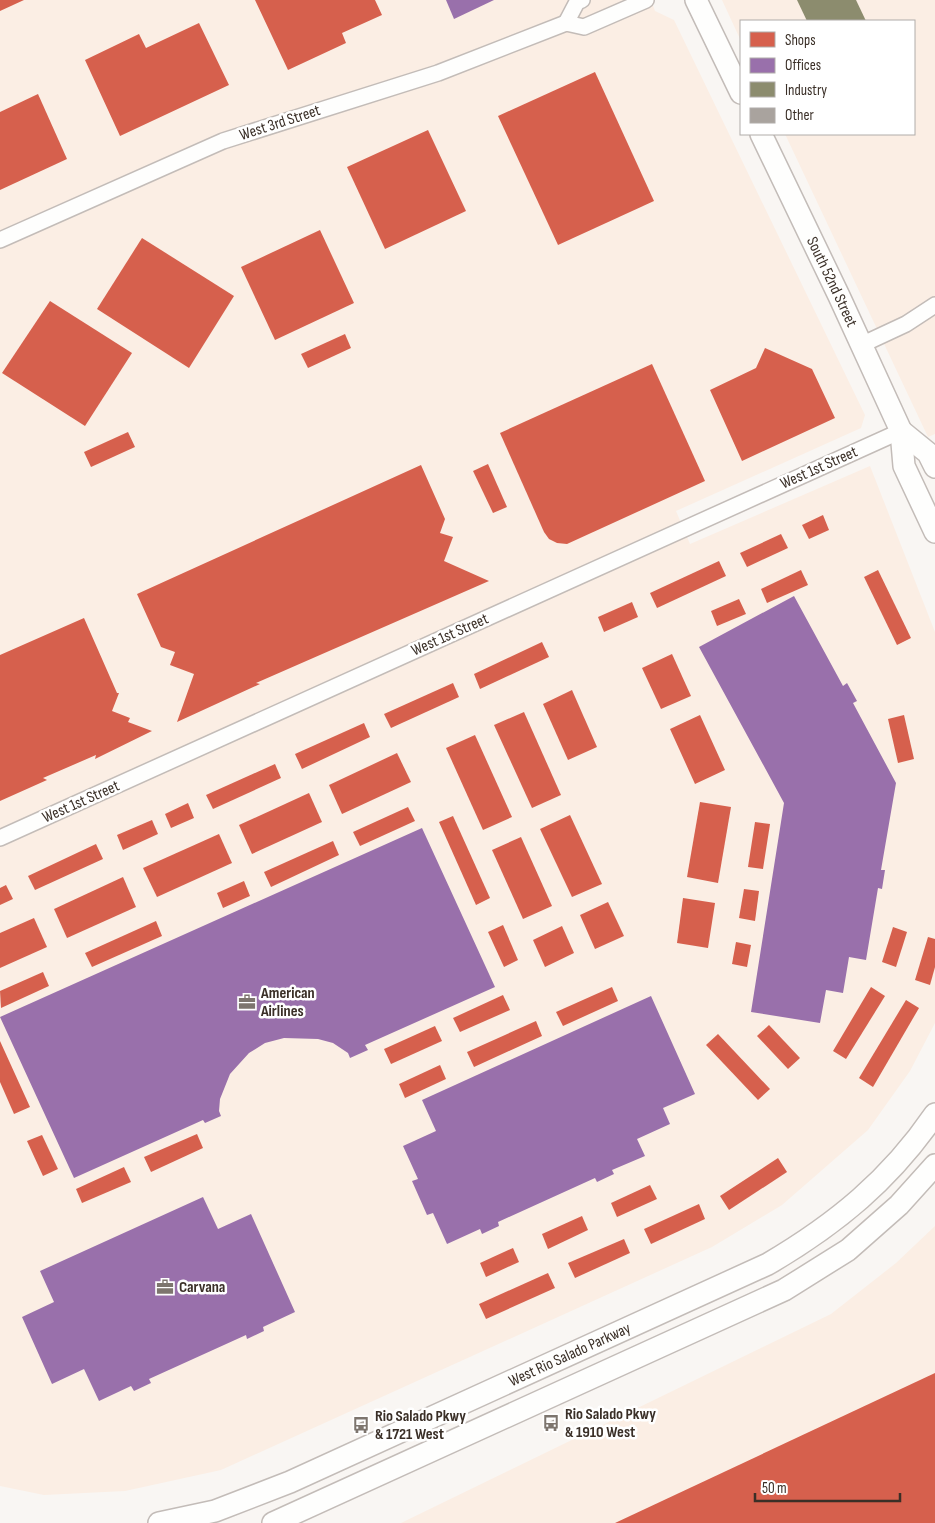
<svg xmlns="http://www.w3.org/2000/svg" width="935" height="1523" viewBox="0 0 935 1523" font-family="'Sofia Sans Condensed',sans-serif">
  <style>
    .built { fill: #fbeee4 }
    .shops { fill: #d6604d }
    .offices { fill: #9970ab }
    .industry { fill: #8c8c6e }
    .building { fill: #a9a39e }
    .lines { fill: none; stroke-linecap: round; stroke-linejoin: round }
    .minor-casing { stroke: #c3bcb8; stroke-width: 18 }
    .secondary-casing { stroke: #c3bcb8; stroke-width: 24 }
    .minor { stroke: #fefefd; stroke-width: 15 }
    .secondary { stroke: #fefefd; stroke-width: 21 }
    .labels { text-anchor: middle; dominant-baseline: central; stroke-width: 5; stroke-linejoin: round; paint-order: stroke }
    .street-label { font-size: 16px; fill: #3a2f27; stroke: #fff }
    .poi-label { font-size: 16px; font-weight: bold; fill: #3a2f27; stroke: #fff; text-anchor: start }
  </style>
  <rect width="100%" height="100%" fill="#f9f6f3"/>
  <g class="built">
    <path d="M0,0H651L655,11L674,20L865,415L861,428L676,511L690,544L870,466L935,632V1023L910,1071L868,1130L782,1205L712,1247L221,1470L125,1491L44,1495L0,1486Z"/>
    <path d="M722,0H935V434L928,437L785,134H914V21H741V41Z"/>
    <path d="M935,1226V1523H401L831,1314L896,1263Z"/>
  </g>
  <g class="shops">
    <path d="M0,0H24L0,11Z"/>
    <path d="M255,0H375L382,15L342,33L346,43L288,70Z"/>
    <path d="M199,23L229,85L120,136L85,60L139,34L146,48Z"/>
    <path d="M595,72L654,201L558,245L498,116Z"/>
    <path d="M38,94L67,159L0,190V112Z"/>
    <path d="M428,130L466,211L385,249L347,167Z"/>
    <path d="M320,230L354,303L275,340L241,267Z"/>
    <path d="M142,238L234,296L189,368L97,309Z"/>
    <path d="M50,301L132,353L85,426L2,373Z"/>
    <path d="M345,334L351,348L308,368L301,354Z"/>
    <path d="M765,348L812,369L835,418L742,461L710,390L756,368Z"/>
    <path d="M652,364L705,481L567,544L557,543L549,539L544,532L500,433Z"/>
    <path d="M128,432L135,447L91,467L84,452Z"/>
    <path d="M488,464L507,507L493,513L473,471Z"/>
    <path d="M421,465L445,519L440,533L453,537L444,561L489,581L256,683L260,684L177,722L194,674L170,665L175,652L161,647L137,594Z"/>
    <path d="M823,515L829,530L809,539L802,525Z"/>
    <path d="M781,534L788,548L747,567L740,553Z"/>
    <path d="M719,561L726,576L657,608L650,593Z"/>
    <path d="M801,570L808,585L767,603L761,589Z"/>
    <path d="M878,570L911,638L897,645L864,577Z"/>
    <path d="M739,599L746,614L717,626L711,611Z"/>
    <path d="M632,602L638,617L604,632L598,617Z"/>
    <path d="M84,618L117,693H119L112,711L130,718L128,722L152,731L95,759L96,755L43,778L47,780L0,801V655Z"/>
    <path d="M542,642L549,657L480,689L474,674Z"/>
    <path d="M672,654L691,696L661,709L642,668Z"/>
    <path d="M453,683L459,697L391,728L384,714Z"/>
    <path d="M572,690L597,747L568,760L543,704Z"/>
    <path d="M524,712L561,795L532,808L494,725Z"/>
    <path d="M700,715L725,770L695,784L670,729Z"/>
    <path d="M904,715L914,759L898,763L888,719Z"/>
    <path d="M364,723L370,737L302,769L295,754Z"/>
    <path d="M475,735L512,817L483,830L446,748Z"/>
    <path d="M397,753L411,782L342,814L329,785Z"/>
    <path d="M275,764L281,778L213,809L206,795Z"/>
    <path d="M309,793L322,822L252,854L239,825Z"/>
    <path d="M700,802L731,807L718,883L687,877Z"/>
    <path d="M188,803L194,818L171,828L165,814Z"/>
    <path d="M408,807L415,821L360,846L353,832Z"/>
    <path d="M570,815L602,884L572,897L540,829Z"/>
    <path d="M453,816L490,898L476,905L439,822Z"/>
    <path d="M152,820L158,834L123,850L117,835Z"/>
    <path d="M755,822L770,824L763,869L748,867Z"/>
    <path d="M219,834L232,863L157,897L143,868Z"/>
    <path d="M521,837L552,906L523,919L492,850Z"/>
    <path d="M333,841L339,855L271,887L264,872Z"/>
    <path d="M96,844L103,859L35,890L28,876Z"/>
    <path d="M123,877L136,907L67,938L54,909Z"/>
    <path d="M244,881L250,896L223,908L217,893Z"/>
    <path d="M6,885L13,899L0,905V888Z"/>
    <path d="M744,889L759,891L755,921L739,918Z"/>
    <path d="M683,898L715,903L708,948L677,943Z"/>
    <path d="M608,902L624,936L595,949L580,915Z"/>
    <path d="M34,918L47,947L0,968V933Z"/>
    <path d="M156,921L162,936L92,967L85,953Z"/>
    <path d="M503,925L518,960L504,967L488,932Z"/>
    <path d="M562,926L574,953L545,967L533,940Z"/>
    <path d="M893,927L907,932L896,967L882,962Z"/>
    <path d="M928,937L935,939V967L930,985L915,980Z"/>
    <path d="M736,942L751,945L747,967L732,964Z"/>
    <path d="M43,972L49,986L1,1008L0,991Z"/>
    <path d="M612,987L618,1001L563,1026L556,1012Z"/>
    <path d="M871,987L885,996L846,1059L833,1051Z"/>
    <path d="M503,995L510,1010L460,1032L453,1018Z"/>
    <path d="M906,1000L919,1008L873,1087L859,1078Z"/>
    <path d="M536,1021L542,1036L474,1067L467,1052Z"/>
    <path d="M769,1025L800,1058L788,1069L757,1036Z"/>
    <path d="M435,1026L442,1041L391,1064L384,1049Z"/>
    <path d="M718,1034L770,1089L758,1100L706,1045Z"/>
    <path d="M0,1041L30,1107L14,1114L0,1082Z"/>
    <path d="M440,1065L446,1079L405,1098L399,1084Z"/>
    <path d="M197,1134L203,1148L151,1172L144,1157Z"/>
    <path d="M42,1135L58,1169L43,1176L27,1141Z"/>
    <path d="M778,1158L787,1172L729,1210L720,1196Z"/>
    <path d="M124,1167L131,1182L82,1203L76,1189Z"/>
    <path d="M650,1185L657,1199L617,1217L611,1203Z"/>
    <path d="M699,1204L705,1219L651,1244L644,1229Z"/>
    <path d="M582,1216L588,1230L548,1249L542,1234Z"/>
    <path d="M624,1239L630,1253L575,1278L568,1263Z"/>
    <path d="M513,1248L519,1262L486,1277L480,1263Z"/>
    <path d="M548,1273L555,1288L486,1319L479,1304Z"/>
    <path d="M935,1373V1523H615Z"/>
  </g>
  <g class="offices">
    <path d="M446,0H494L454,19Z"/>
    <path d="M794,596L843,686L847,683L857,701L853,703L896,783L881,870H885L882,889L878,888L866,960L849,957L843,993L826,990L820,1023L751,1012L784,803L699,647Z"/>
    <path d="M422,828L495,987L365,1045L368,1050L350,1058L348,1053L333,1043L318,1039L284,1038L265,1043L249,1053L230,1074L220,1099L219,1111L221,1116L205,1123L203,1120L74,1178L0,1017Z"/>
    <path d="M651,996L695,1094L663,1108L670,1124L637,1139L645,1156L612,1170L614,1174L597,1182L595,1178L498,1222L499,1226L482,1234L480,1229L447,1244L433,1213L427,1215L412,1181L418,1179L403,1146L436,1131L422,1100Z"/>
    <path d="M203,1197L218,1229L251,1214L295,1312L263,1327L264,1331L247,1339L246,1335L149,1379L151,1383L134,1391L131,1386L99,1401L84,1369L52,1384L22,1317L54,1302L40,1271Z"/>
  </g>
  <path class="industry" d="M797,0H856L866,21H807Z"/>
  <g class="building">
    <path d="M555,1419L557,1423L549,1427L547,1423Z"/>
    <path d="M365,1420L368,1425L359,1429L357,1424Z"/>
  </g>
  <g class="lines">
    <g class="minor-casing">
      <g id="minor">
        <path d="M566,23L577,2L582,0"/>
        <path d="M0,240L223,141L438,73L566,23L584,27L646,0"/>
        <path d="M861,345L906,324L935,305"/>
        <path d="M0,838L901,431"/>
      </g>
    </g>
    <g class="secondary-casing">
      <g id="secondary">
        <path d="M696,0L741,93"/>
        <path id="s1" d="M761,134L839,296L901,431L904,466L935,532"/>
        <path d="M901,431L928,453L935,467"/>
        <path id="s2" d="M159,1523L215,1511L290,1482L768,1264C836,1224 890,1180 935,1114"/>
        <path d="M273,1523L784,1290L848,1250L899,1205L935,1165"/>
      </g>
    </g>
    <use href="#minor" class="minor"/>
    <use href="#secondary" class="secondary"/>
  </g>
  <defs>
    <g id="office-bare" transform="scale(1.35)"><path d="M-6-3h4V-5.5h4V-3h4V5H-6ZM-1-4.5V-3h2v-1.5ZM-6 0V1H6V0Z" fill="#7d756e" stroke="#fff" stroke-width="2.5" paint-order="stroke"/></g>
    <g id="bus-bare" transform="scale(1.35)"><path d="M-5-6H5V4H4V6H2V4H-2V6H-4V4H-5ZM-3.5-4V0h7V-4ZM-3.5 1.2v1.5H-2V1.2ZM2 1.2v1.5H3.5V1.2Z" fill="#7d756e" stroke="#fff" stroke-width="2.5" paint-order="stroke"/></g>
  </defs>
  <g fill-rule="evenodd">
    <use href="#office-bare" x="247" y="1002"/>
    <use href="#office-bare" x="165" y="1287"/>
    <use href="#bus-bare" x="551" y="1423"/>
    <use href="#bus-bare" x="361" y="1425"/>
  </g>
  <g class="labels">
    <g class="street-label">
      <text transform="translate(280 123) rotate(-18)">West 3rd Street</text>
      <text stroke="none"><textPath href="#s1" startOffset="164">South 52nd Street</textPath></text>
      <text transform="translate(819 468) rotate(-24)">West 1st Street</text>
      <text transform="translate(450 635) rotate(-24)">West 1st Street</text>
      <text transform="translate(81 802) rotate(-24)">West 1st Street</text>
      <text stroke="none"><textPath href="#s2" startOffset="445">West Rio Salado Parkway</textPath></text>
    </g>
    <g class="poi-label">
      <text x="261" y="993">American<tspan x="261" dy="18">Airlines</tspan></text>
      <text x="179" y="1287">Carvana</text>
      <text x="565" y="1414">Rio Salado Pkwy<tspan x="565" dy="18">&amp; 1910 West</tspan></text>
      <text x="375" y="1416">Rio Salado Pkwy<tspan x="375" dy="18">&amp; 1721 West</tspan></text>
    </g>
  </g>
  <rect x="740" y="20" width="175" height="115" fill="#ffffff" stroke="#b0aca9"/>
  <rect x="750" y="32" width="25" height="15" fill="#d6604d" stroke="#b0aca9"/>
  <text x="785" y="45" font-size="15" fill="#3a2f27">Shops</text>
  <rect x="750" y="58" width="25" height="15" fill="#9970ab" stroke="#b0aca9"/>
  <text x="785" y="70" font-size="15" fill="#3a2f27">Offices</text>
  <rect x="750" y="82" width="25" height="15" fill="#8c8c6e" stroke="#b0aca9"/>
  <text x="785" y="95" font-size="15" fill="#3a2f27">Industry</text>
  <rect x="750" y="108" width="25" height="15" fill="#a9a39e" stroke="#b0aca9"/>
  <text x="785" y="120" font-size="15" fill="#3a2f27">Other</text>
  <path d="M755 1493v8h145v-8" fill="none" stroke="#3a2f27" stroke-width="2.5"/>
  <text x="762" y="1493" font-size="15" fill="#3a2f27" stroke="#ffffff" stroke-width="4" paint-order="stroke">50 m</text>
</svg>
